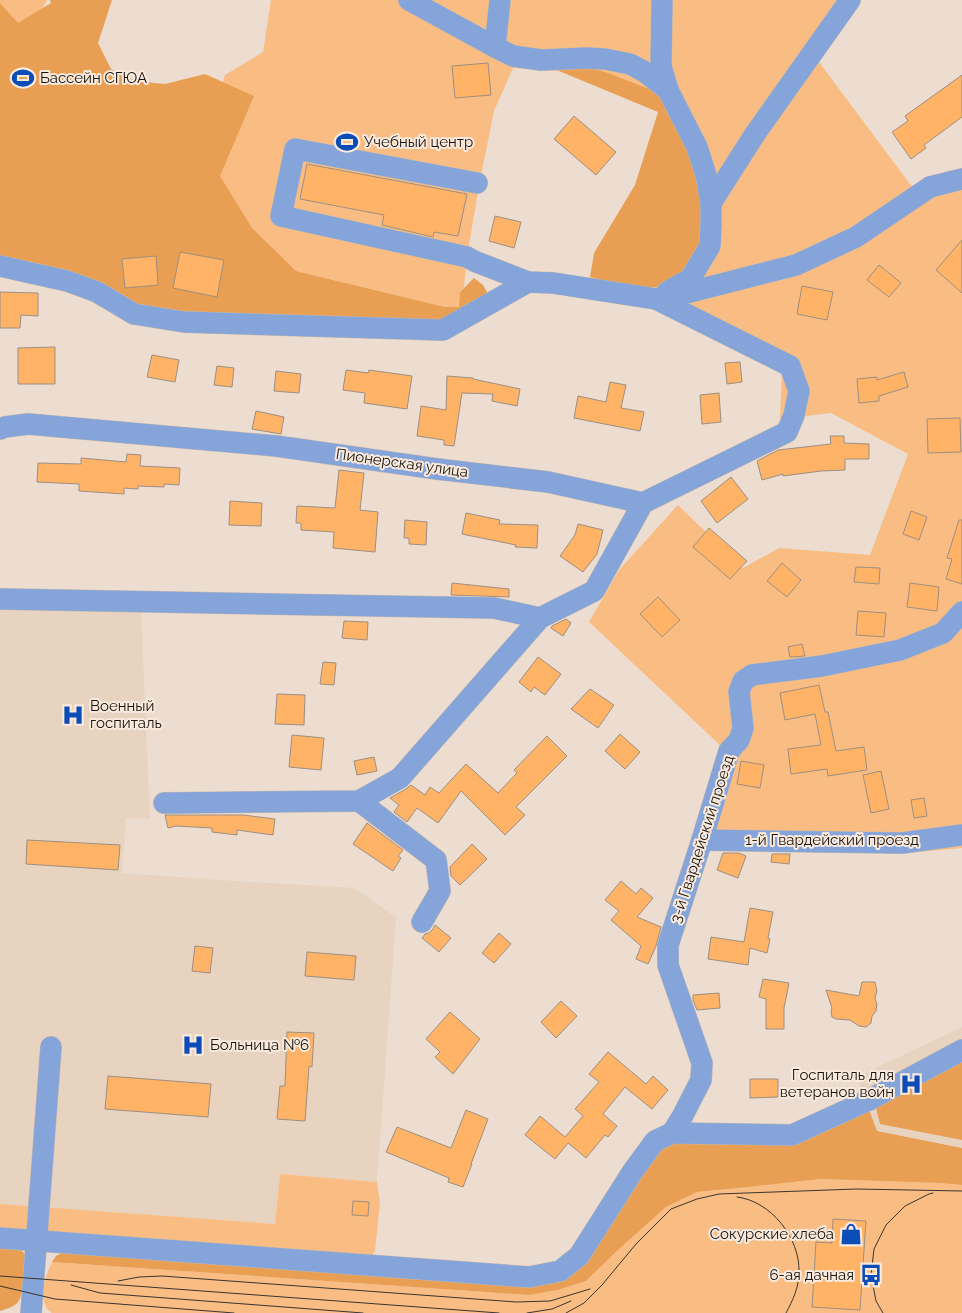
<svg xmlns="http://www.w3.org/2000/svg" width="962" height="1313" viewBox="0 0 962 1313" font-family="Raleway,sans-serif">
  <style>
    .built { fill: #e7d3c0 }
    .green { fill: #f9bd83 }
    .forest { fill: #e89f53 }
    .building { fill: #feb367; stroke: #9c8f83 }
    .lines { fill: none; stroke-linecap: round; stroke-linejoin: round }
    .minor-casing { stroke: #c6b9ad; stroke-width: 22 }
    .minor { stroke: #85a4d9; stroke-width: 21 }
    .tram { stroke: #3a332d; stroke-width: 1 }
    .labels { text-anchor: middle; dominant-baseline: central; stroke-width: 4; stroke-linejoin: round; paint-order: stroke }
    .poi-label { font-size: 15px; fill: #18130e; stroke: #f9eadd; text-anchor: start }
    .street-label { font-size: 15px; fill: #18130e; stroke: #f9eadd }
  </style>
  <rect width="100%" height="100%" fill="#ecddd0"/>
  <g class="built">
    <path d="M0,608L141,611L150,819L126,818L122,873L235,881L354,888L396,917L377,1182L280,1174L275,1224L0,1204Z"/>
    <path d="M962,1027V1148L877,1131L857,1077Z"/>
  </g>
  <g class="green">
    <path d="M0,0H47L33,25L0,116Z"/>
    <path d="M271,0H841L807,46L913,188L852,234L794,259L695,286L668,102L559,71L513,68L494,111L480,180L467,257L464,287L460,292L459,307H445L296,271L271,262L198,174L225,75L263,52Z"/>
    <path d="M962,188V848L908,853L695,840L722,747L589,622L619,570L678,505L743,568L779,548L870,555L908,454L831,413L780,419L782,372L684,303L798,269L929,195Z"/>
    <path d="M280,1174L377,1182L380,1203L375,1251L372,1256L0,1228V1204L275,1224Z"/>
    <path d="M821,1179L940,1183L962,1185V1313H52C36,1302 45,1276 52,1262L529,1295L558,1290L586,1281L617,1251L666,1207L697,1192L749,1187Z"/>
  </g>
  <g class="forest">
    <path d="M50,0H112L98,43L111,69L135,81L165,84L205,74L254,96L220,176L252,228L296,271L445,307H459L460,292L474,278L483,285L487,292L482,301L442,320L182,315L123,300L0,259V3L18,23L51,3Z"/>
    <path d="M578,64L608,73L654,91L668,102L700,175L703,247L683,274L661,287L633,289L590,277L594,253L635,185L658,112L559,71L564,65Z"/>
    <path d="M962,1057V1140L880,1124L875,1104Z"/>
    <path d="M868,1107L877,1131L962,1148V1185L940,1183L821,1179L749,1187L697,1192L666,1207L617,1251L586,1281L558,1290L529,1295L52,1262L56,1256L63,1252L555,1280L623,1193L662,1149L674,1143L794,1141Z"/>
    <path d="M0,1243L20,1249L28,1257C26,1268 24,1294 18,1302C14,1307 6,1309 0,1311Z"/>
  </g>
  <g class="building">
    <path d="M488,63L491,95L455,98L452,66Z"/>
    <path d="M962,75V117L924,145L926,148L911,159L892,132L908,121L905,116Z"/>
    <path d="M574,116L616,152L596,175L554,139Z"/>
    <path d="M307,164L467,194L458,236L434,232L433,237L382,225L384,215L300,199Z"/>
    <path d="M495,216L521,222L514,248L489,241Z"/>
    <path d="M962,240V293L936,270Z"/>
    <path d="M180,252L224,260L217,297L173,288Z"/>
    <path d="M156,256L158,285L125,288L122,259Z"/>
    <path d="M879,265L901,283L889,297L867,280Z"/>
    <path d="M802,286L833,292L827,320L797,314Z"/>
    <path d="M0,292L38,293V316L21,315L20,328H0Z"/>
    <path d="M55,347V384H18V348Z"/>
    <path d="M152,355L179,360L175,382L147,377Z"/>
    <path d="M740,362L742,382L727,384L725,363Z"/>
    <path d="M217,366L234,368L232,387L214,385Z"/>
    <path d="M346,370L368,373L369,370L412,376L407,409L364,403L365,393L343,390Z"/>
    <path d="M276,371L301,374L299,393L274,391Z"/>
    <path d="M904,372L908,387L879,396V401L859,403L857,379L877,377V380Z"/>
    <path d="M447,376L473,378V379L520,389L517,406L492,401L493,394L462,393L454,446L444,445V440L417,436L421,406L446,410Z"/>
    <path d="M610,382L626,385L621,408L644,412L640,431L574,418L578,396L606,402Z"/>
    <path d="M719,393L721,422L702,424L700,395Z"/>
    <path d="M256,411L284,417L281,434L252,429Z"/>
    <path d="M960,418L961,452L928,453L927,419Z"/>
    <path d="M830,436H844V443L869,444V459H845V470L821,471L783,476V474L762,480L757,461L778,450L831,444Z"/>
    <path d="M127,454L141,455L140,466L180,468L179,485L164,484V487L138,486V489L124,488V494L79,491V484L37,482L38,463L81,464V458L126,462Z"/>
    <path d="M339,470L364,473L360,510L378,512L375,552L333,548L334,532L301,530V523H296L297,506L335,508Z"/>
    <path d="M731,477L748,499L717,523L701,501Z"/>
    <path d="M230,501L262,503L261,526L229,525Z"/>
    <path d="M911,511L927,517L919,540L903,534Z"/>
    <path d="M466,513L500,520L499,524L538,525L537,548L515,547L516,545L462,534Z"/>
    <path d="M405,520L427,522L426,545L409,544V538H404Z"/>
    <path d="M959,520H962V584L946,579L952,559L947,558Z"/>
    <path d="M578,524L603,530L597,554L583,572L560,556L575,535Z"/>
    <path d="M709,528L747,561L730,579L693,547Z"/>
    <path d="M782,563L801,580L787,597L767,581Z"/>
    <path d="M856,567L880,568L879,584L854,582Z"/>
    <path d="M452,583L509,589V597L451,595Z"/>
    <path d="M910,583L939,587L937,611L907,607Z"/>
    <path d="M658,597L680,620L662,637L640,614Z"/>
    <path d="M858,611L886,613L884,637L856,635Z"/>
    <path d="M566,619L571,623L563,636L551,628L552,626Z"/>
    <path d="M344,621L368,622L367,640L342,638Z"/>
    <path d="M802,644L805,656L790,657L788,647Z"/>
    <path d="M538,657L561,674L545,695L534,687L531,692L519,682Z"/>
    <path d="M323,662L336,663L334,685L320,684Z"/>
    <path d="M819,685L825,712H828L836,751L864,747L867,770L828,776L827,769L791,774L788,749L821,745L815,714L785,720L780,693Z"/>
    <path d="M590,689L614,705L598,728L571,709Z"/>
    <path d="M277,694L305,695L304,725L275,724Z"/>
    <path d="M620,734L640,752L625,769L605,751Z"/>
    <path d="M292,735L324,738L321,770L289,767Z"/>
    <path d="M547,736L567,756L516,807L525,815L505,835L461,791L438,823L417,808L407,822L394,812L399,805L390,798L406,789L411,785L425,795L430,787L439,793L466,764L498,793L517,773L514,770Z"/>
    <path d="M374,757L377,771L357,775L354,761Z"/>
    <path d="M741,761L764,765L760,788L737,784Z"/>
    <path d="M881,771L889,809L871,813L863,775Z"/>
    <path d="M924,798L927,816L914,818L911,800Z"/>
    <path d="M165,815H243L275,819L273,835L237,830V835L212,832V828L176,826L168,828Z"/>
    <path d="M367,823L403,850L398,856L401,858L393,871L353,844Z"/>
    <path d="M27,840L120,845L118,870L26,864Z"/>
    <path d="M472,844L487,859L460,885L451,876L450,867Z"/>
    <path d="M723,853H739L746,856L738,878L717,870Z"/>
    <path d="M772,854H790L789,864L771,862Z"/>
    <path d="M621,881L636,894L641,888L653,898L637,917L661,927L656,946L648,964L636,959L641,946L611,920L619,911L605,900Z"/>
    <path d="M750,908L773,912L768,938L770,939L767,953L750,948L748,965L708,959L711,937L744,942Z"/>
    <path d="M435,925L451,938L439,952L422,938L425,934L429,933L433,929Z"/>
    <path d="M499,933L511,944L494,963L482,953Z"/>
    <path d="M195,946L213,948L210,973L192,971Z"/>
    <path d="M307,952L356,956L354,980L305,976Z"/>
    <path d="M763,979L789,983L784,1008V1029H766V999L759,997Z"/>
    <path d="M862,982H875L877,991L875,998L877,1005L876,1011L872,1016L871,1023L866,1027L859,1026L850,1020L836,1019L832,1017L831,1011L832,1008L826,990L859,996Z"/>
    <path d="M719,993L720,1008L697,1010L693,1000V995Z"/>
    <path d="M561,1001L577,1016L556,1038L541,1022Z"/>
    <path d="M450,1012L480,1039L453,1074L435,1057L440,1052L426,1039Z"/>
    <path d="M287,1032L314,1033L312,1067L309,1066L305,1121L277,1119L280,1086H285Z"/>
    <path d="M608,1052L646,1084L653,1076L668,1090L652,1109L625,1087L603,1114L617,1126L608,1137L605,1135L586,1158L568,1143L555,1159L525,1135L540,1116L565,1137L583,1116L575,1109L599,1082L589,1074Z"/>
    <path d="M108,1076L211,1084L208,1117L105,1109Z"/>
    <path d="M750,1079H778V1097L750,1098Z"/>
    <path d="M466,1110L488,1119L471,1164H472L463,1187L448,1182L449,1178L386,1152L397,1127L451,1148Z"/>
    <path d="M353,1201L369,1202L368,1216L352,1215Z"/>
    <path d="M833,1219L866,1221L860,1310L812,1307L816,1242L832,1243Z"/>
  </g>
  <g class="lines">
    <g class="minor-casing">
      <g id="minor">
        <path d="M409,0L495,47L513,56L541,60L586,58L605,59L630,64L645,72L668,90L697,147L706,175L711,203V224L710,246L690,279L667,292"/>
        <path d="M662,0L661,66L668,90"/>
        <path d="M495,47L500,0"/>
        <path d="M477,183L295,149L281,216L467,257L474,261L528,282L553,283L656,299L686,293L796,265L856,237L930,187L962,179"/>
        <path d="M711,203L755,134L850,0"/>
        <path d="M0,266L67,281L97,292L134,314L184,322L443,330L528,282"/>
        <path d="M0,429L5,427L28,424L276,446L437,469L548,482L643,503L787,432L794,415L799,391L790,366L656,299"/>
        <path d="M0,599L494,608L540,618"/>
        <path d="M359,801L436,860L440,891L422,922"/>
        <path d="M164,803L359,801L400,778L540,618L594,591L643,503"/>
        <path d="M702,840L902,843L962,835"/>
        <path d="M672,1133L682,1117L701,1080L702,1063L668,965V945L702,840L729,751L739,740L743,728L739,692L743,681L752,675L822,666L900,650L943,633L962,612"/>
        <path d="M0,1238L529,1277L560,1271L579,1256L633,1171L655,1141L672,1133L792,1135L869,1100L962,1050"/>
        <path d="M31,1313L51,1047"/>
      </g>
    </g>
    <use href="#minor" class="minor"/>
    <g class="tram">
      <path d="M737,1197C771,1201 800,1238 799,1272C799,1287 793,1300 786,1313"/>
      <path d="M0,1276L499,1313"/>
      <path d="M118,1281L139,1277L162,1276L516,1302L550,1301L590,1289"/>
      <path d="M71,1285L100,1293L363,1313"/>
      <path d="M0,1286L55,1299L234,1313"/>
      <path d="M527,1313L552,1309L571,1301"/>
      <path d="M566,1313L584,1303L602,1285L636,1244L671,1209L697,1199L719,1194L856,1189L962,1191"/>
      <path d="M883,1313L876,1301L871,1275L874,1249L886,1225L905,1206L929,1194L933,1193"/>
    </g>
  </g>
  <defs>
    <g id="stadium-bare" transform="scale(1.725)"><path d="M0-5a6.5 5 0 1 0 0 10a6.5 5 0 1 0 0-10ZM-3.5-1.8h7v3.6h-7Z" fill="#0b4cb7" stroke="#f9eadd" stroke-width="2.5" paint-order="stroke"/></g>
    <g id="hospital-bare" transform="scale(1.725)"><path d="M-5-5h3v3.5h4V-5h3V5h-3V1.5h-4V5h-3Z" fill="#0b4cb7" stroke="#f9eadd" stroke-width="2.5" paint-order="stroke"/></g>
    <g id="shop-bare" transform="scale(1.725)"><path d="M-5-2.5h2.3a2.7 3.5 0 0 1 5.4 0H5L5.5 6h-11ZM-1.5-2.5h3a1.5 2.3 0 0 0-3 0Z" fill="#0b4cb7" stroke="#f9eadd" stroke-width="2.5" paint-order="stroke"/></g>
    <g id="bus-bare" transform="scale(1.725)"><path d="M-5-6H5V4H4V6H2V4H-2V6H-4V4H-5ZM-3.5-4V0h7V-4ZM-3.5 1.2v1.5H-2V1.2ZM2 1.2v1.5H3.5V1.2Z" fill="#0b4cb7" stroke="#f9eadd" stroke-width="2.5" paint-order="stroke"/></g>
  </defs>
  <g fill-rule="evenodd">
    <use href="#stadium-bare" x="23" y="78"/>
    <use href="#stadium-bare" x="347" y="142"/>
    <use href="#hospital-bare" x="73" y="715"/>
    <use href="#hospital-bare" x="193" y="1045"/>
    <use href="#hospital-bare" x="911" y="1084"/>
    <use href="#shop-bare" x="851" y="1234"/>
    <use href="#bus-bare" x="871" y="1275"/>
  </g>
  <g class="labels">
    <g class="poi-label">
      <text x="40" y="78">Бассейн СГЮА</text>
      <text x="364" y="142">Учебный центр</text>
      <text x="90" y="706">Военный<tspan x="90" dy="17">госпиталь</tspan></text>
      <text x="210" y="1045">Больница №6</text>
      <text x="894" y="1075" text-anchor="end">Госпиталь для<tspan x="894" dy="17">ветеранов войн</tspan></text>
      <text x="834" y="1234" text-anchor="end">Сокурские хлеба</text>
      <text x="854" y="1275" text-anchor="end">6-ая дачная</text>
    </g>
    <g class="street-label">
      <text transform="translate(402 463) rotate(8)">Пионерская улица</text>
      <text transform="translate(702 839) rotate(-72)">3-й Гвардейский проезд</text>
      <text x="832" y="840">1-й Гвардейский проезд</text>
    </g>
  </g>
</svg>
